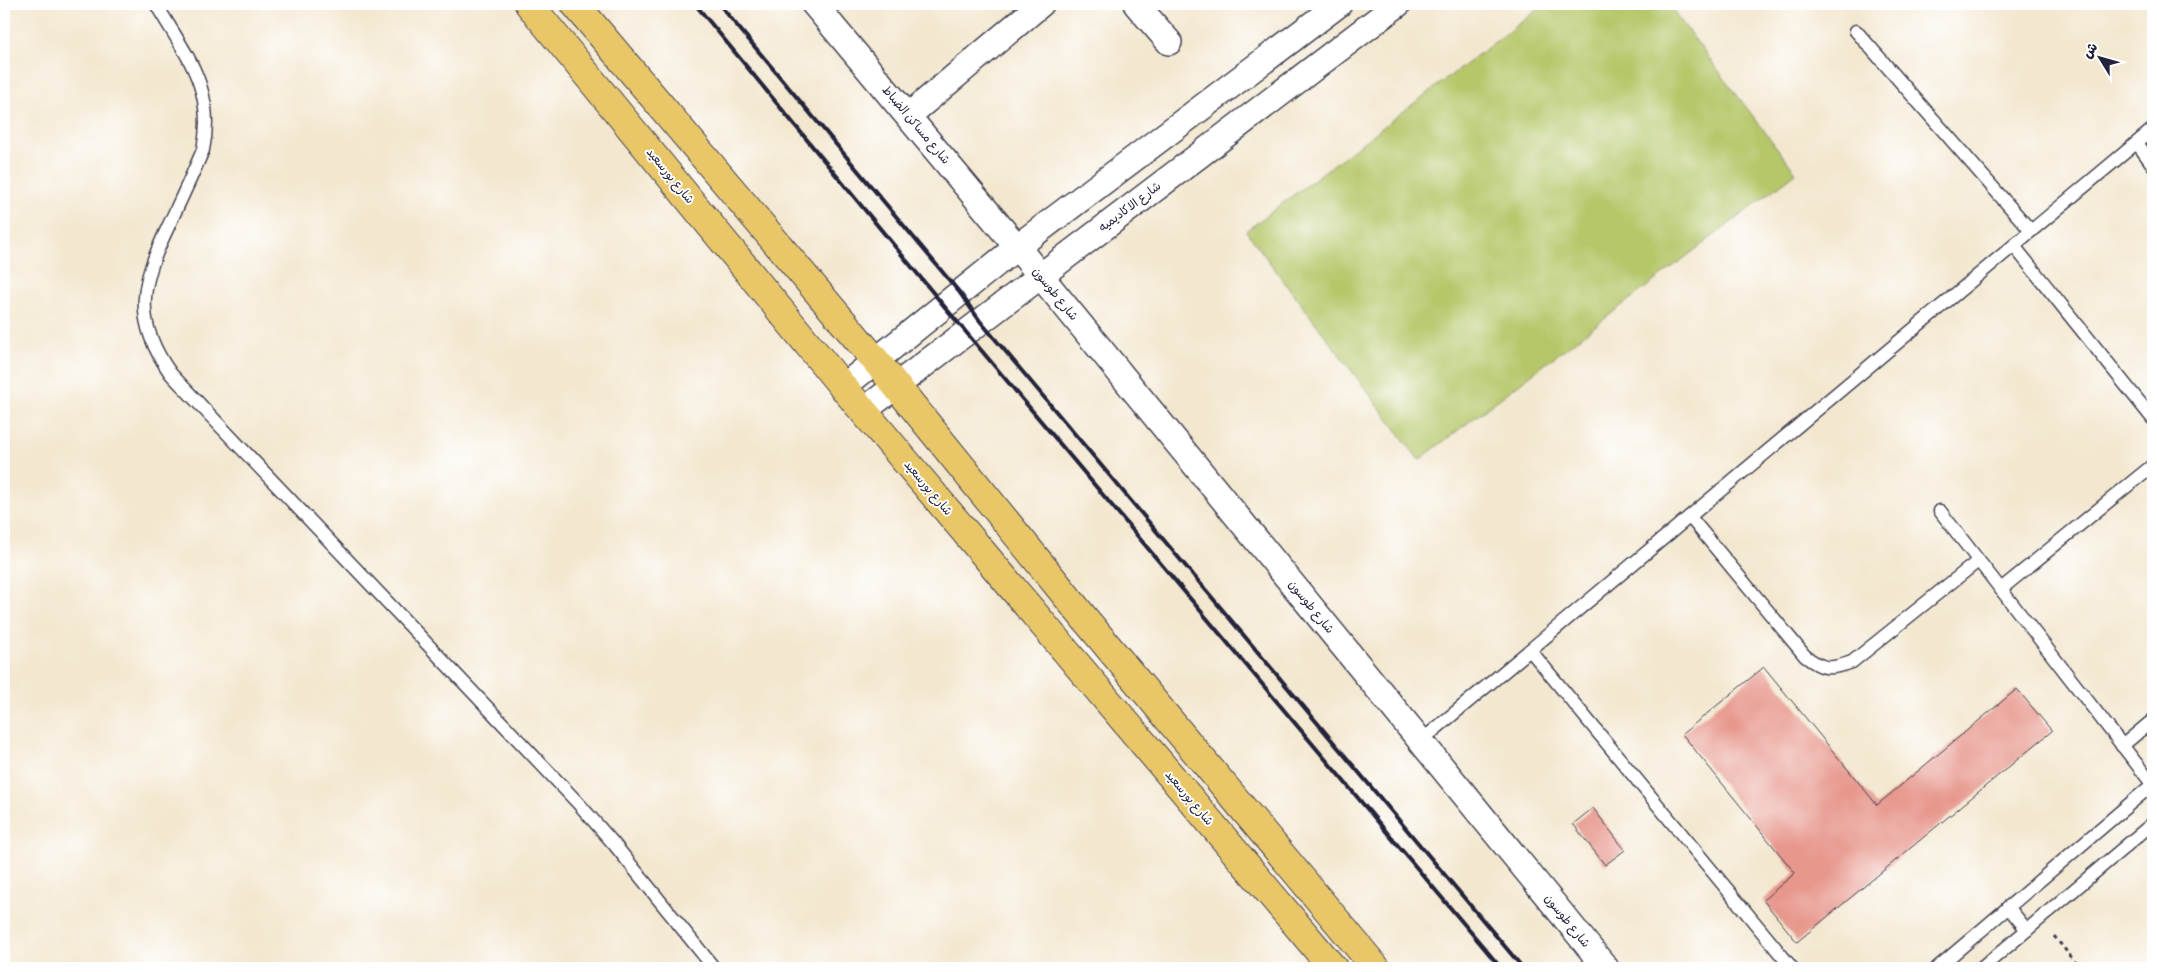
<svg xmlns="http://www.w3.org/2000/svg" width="2157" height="972" viewBox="0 0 2157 972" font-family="Pangolin,'Playpen Sans Arabic',sans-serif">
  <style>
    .green { fill: #b6c76a; stroke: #6c7452 }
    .building { fill: #e7978c }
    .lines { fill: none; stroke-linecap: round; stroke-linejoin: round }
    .service-casing { stroke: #414051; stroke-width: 15 }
    .minor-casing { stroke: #414051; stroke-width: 28 }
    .primary-casing { stroke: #414051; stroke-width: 30 }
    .path { stroke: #414051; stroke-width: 3; stroke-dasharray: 4 4; stroke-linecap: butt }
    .service { stroke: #fff; stroke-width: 12 }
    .minor { stroke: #fff; stroke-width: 25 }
    .primary { stroke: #e9c769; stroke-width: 28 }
    .rail { stroke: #22223b; stroke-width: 4 }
    .labels { text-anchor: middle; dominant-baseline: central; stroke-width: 4; stroke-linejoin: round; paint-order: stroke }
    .street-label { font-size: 12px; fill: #22223b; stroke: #fff }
  </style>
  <rect width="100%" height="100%" fill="#fff"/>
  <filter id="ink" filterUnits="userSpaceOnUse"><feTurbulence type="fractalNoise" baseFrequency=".02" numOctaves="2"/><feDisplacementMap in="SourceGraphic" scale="10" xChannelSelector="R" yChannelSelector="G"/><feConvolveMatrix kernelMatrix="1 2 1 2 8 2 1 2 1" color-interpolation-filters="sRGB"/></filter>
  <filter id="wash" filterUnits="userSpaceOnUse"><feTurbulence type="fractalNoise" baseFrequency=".0096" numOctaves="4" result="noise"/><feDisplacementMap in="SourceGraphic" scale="20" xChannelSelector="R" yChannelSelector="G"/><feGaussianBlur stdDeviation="1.12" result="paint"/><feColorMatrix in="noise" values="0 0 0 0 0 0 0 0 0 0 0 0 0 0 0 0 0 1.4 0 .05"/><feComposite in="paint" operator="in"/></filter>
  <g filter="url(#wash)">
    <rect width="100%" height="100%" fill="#f3e7cf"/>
    <path class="green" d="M1545,4H1668L1796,173L1419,460L1246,231Z"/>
    <g id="blocks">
      <g class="building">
        <path d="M1764,667L1877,805L2017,689L2052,731L1797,942L1763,900L1795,873L1682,734Z"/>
        <path d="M1593,808L1625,850L1605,865L1573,824Z"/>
      </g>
    </g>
  </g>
  <g filter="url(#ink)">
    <use href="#blocks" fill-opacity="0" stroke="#414051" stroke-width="1"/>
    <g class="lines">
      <g class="service-casing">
        <g id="service">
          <path d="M156,4C185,54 216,88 203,150C192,176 180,201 168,227C141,283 132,320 171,374L578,803L614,844L714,968"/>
          <path d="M1856,31L2031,231"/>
          <path d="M2137,143L2153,165"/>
          <path d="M2014,246L2153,419"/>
          <path d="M1940,511L2153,785"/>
          <path d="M1690,517L1805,656C1823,670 1830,670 1852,662L1978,561"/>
          <path d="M2001,589L2153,465"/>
          <path d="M1530,650L1792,968"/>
          <path d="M1421,741L2153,129"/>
          <path d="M2122,746L2153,720"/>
          <path d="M2008,907L2027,930"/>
          <path d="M1937,968L2153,784"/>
          <path d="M1982,968L2153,823"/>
        </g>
      </g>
      <g class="minor-casing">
        <g id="minor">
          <path d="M814,4L1017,247L1606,968"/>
          <path d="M1136,4L1169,42"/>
          <path d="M908,116L1041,4"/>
          <path d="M843,387L1017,247L1339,4"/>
          <path d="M863,411L1398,4"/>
        </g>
      </g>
      <g class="primary-casing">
        <g id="primary">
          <path d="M529,4L843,387L1333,968"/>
          <path d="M575,4L876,361L1085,619L1376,968"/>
        </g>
      </g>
      <path class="path" d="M2054,936L2080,968"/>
      <use href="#service" class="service"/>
      <use href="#minor" class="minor"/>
      <use href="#primary" class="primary"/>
      <g class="rail">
        <path d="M695,4L944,306L1501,968"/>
        <path d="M719,4L960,293L980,321L1523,968"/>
      </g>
    </g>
  </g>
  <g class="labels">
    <g class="street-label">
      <text transform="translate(916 125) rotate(50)">شارع مساكن الضباط</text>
      <text transform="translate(670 176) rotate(51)">شارع بورسعيد</text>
      <text transform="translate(1130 207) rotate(-37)">شارع الاكاديميه</text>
      <text transform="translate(1055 294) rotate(51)">شارع طوسون</text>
      <text transform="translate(928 488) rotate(50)">شارع بورسعيد</text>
      <text transform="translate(1311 607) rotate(51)">شارع طوسون</text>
      <text transform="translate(1189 798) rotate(50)">شارع بورسعيد</text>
      <text transform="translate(1567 921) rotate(51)">شارع طوسون</text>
    </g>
  </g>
  <rect width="2157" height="972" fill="none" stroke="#fff" stroke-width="20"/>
  <g transform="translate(2100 58) rotate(307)" stroke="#ffffff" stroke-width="4" paint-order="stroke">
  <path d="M0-4L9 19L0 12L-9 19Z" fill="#22223b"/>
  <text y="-8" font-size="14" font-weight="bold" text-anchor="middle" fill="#22223b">ش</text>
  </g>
</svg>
